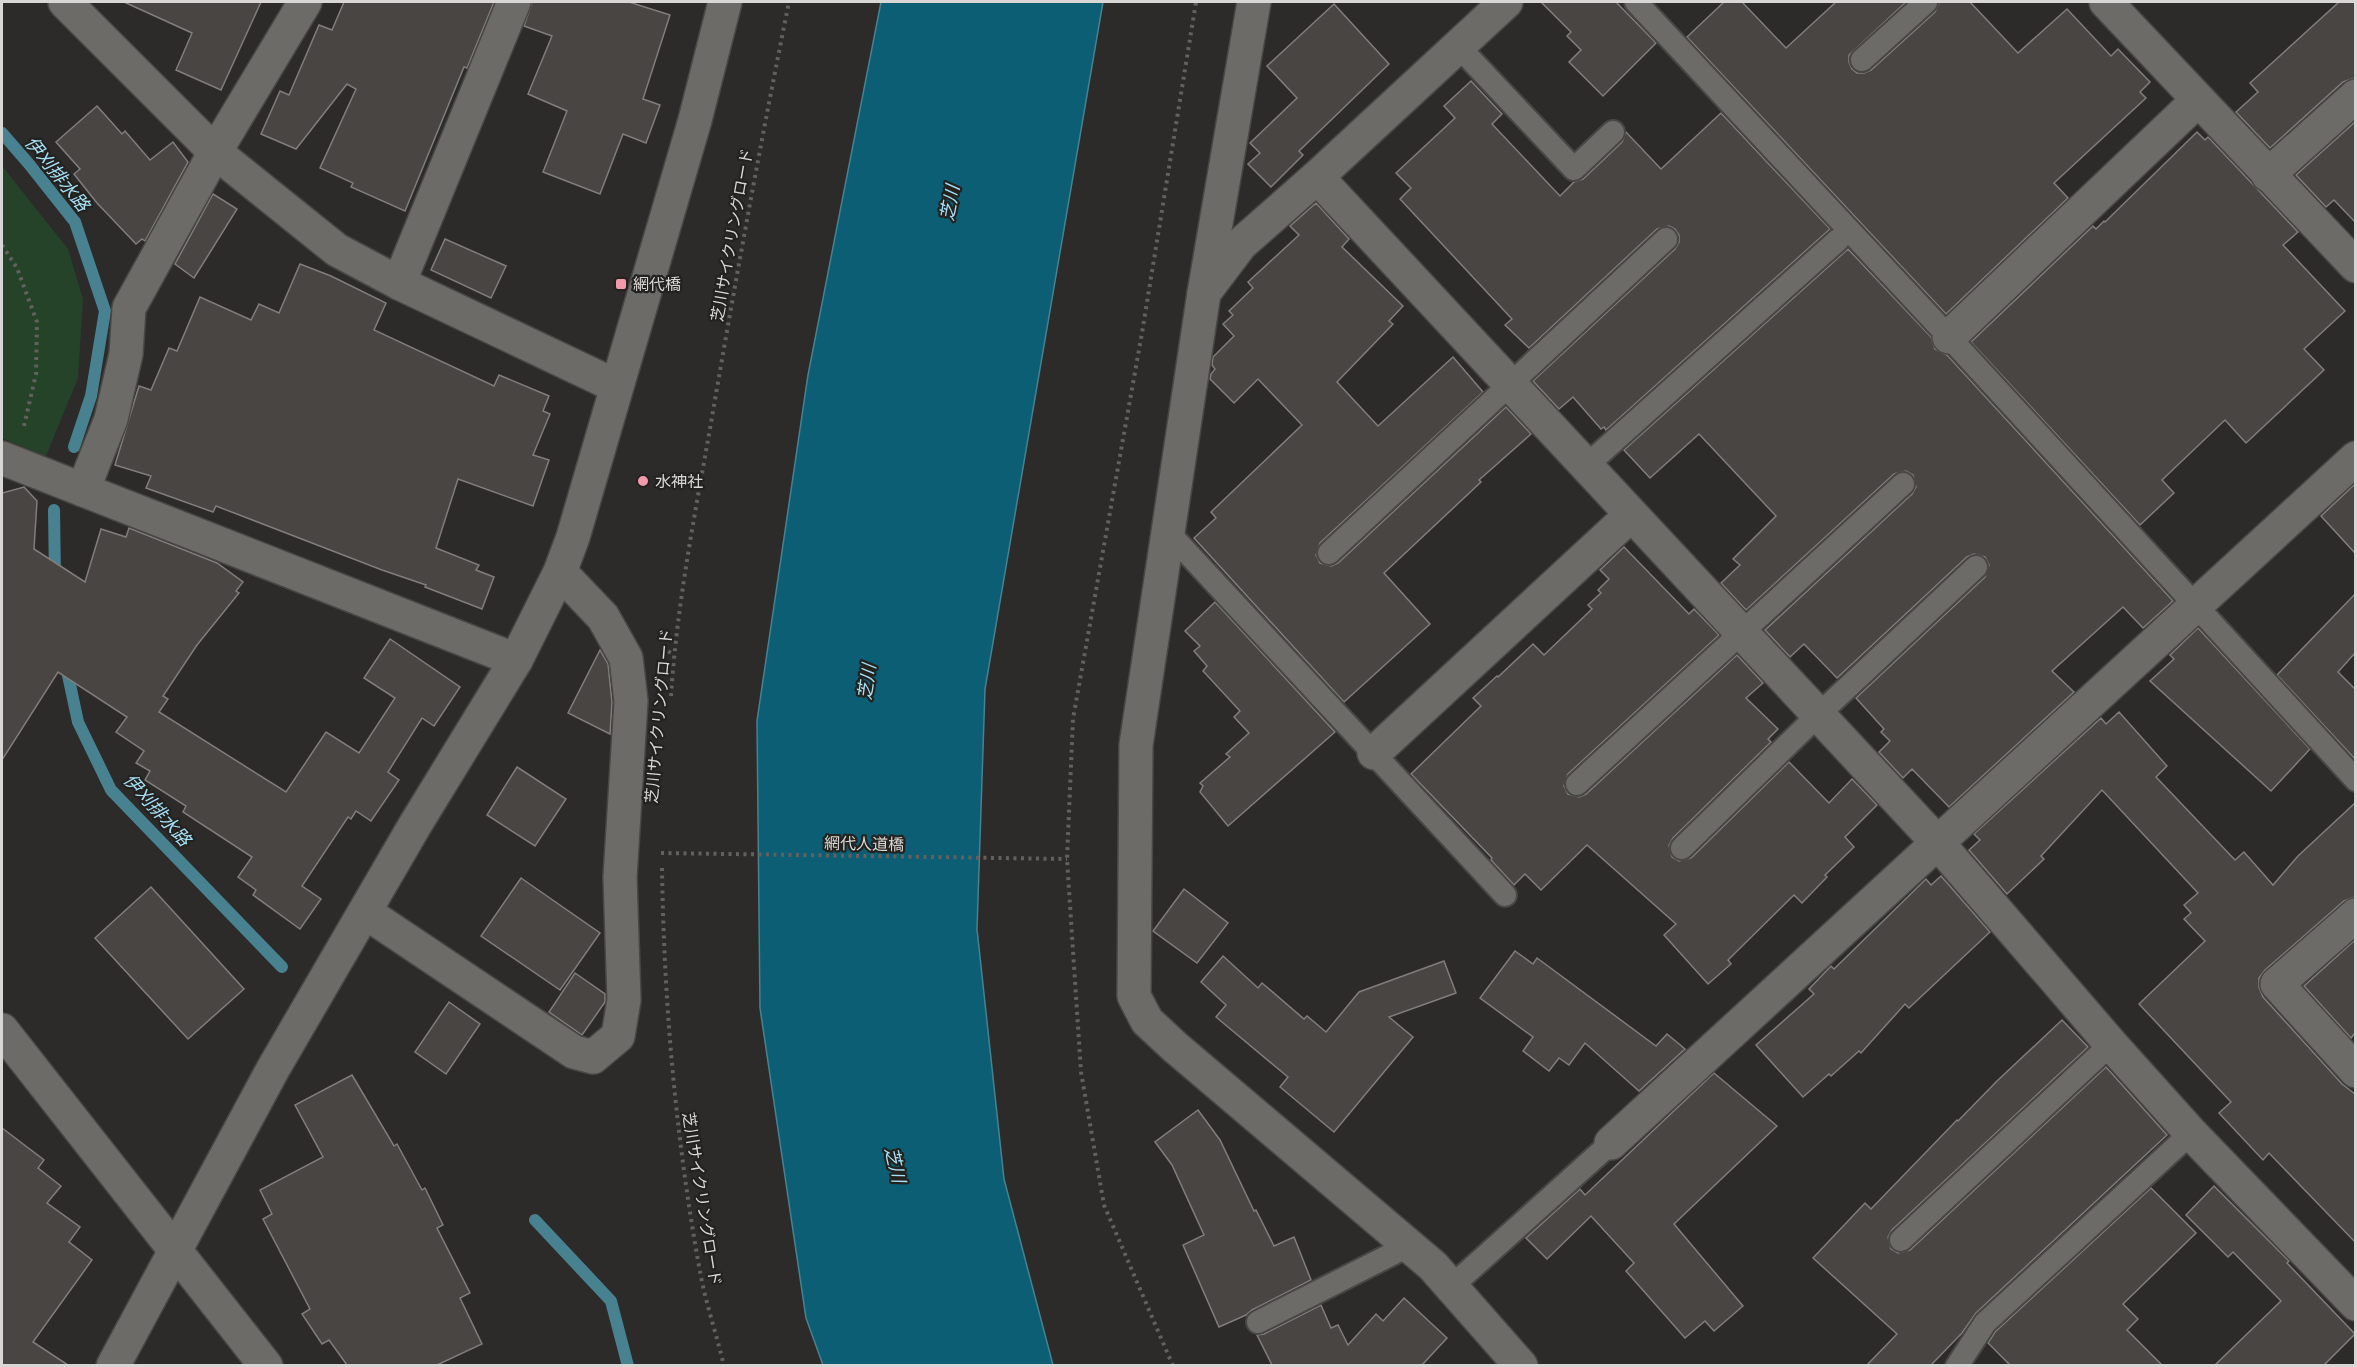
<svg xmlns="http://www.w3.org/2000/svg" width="2357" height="1367" viewBox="0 0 2357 1367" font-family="Arial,'Noto Sans JP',sans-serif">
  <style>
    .green { fill: #254329 }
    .water { fill: #0b5e74; stroke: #488291; stroke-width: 1.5 }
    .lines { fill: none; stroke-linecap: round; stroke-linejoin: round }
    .stream { stroke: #488291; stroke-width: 12 }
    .building { fill: #484543; stroke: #817d7c; stroke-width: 1.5 }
    .lane-casing { stroke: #484744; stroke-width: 26 }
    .street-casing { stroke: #484744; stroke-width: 36 }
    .secondary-casing { stroke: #484744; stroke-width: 36 }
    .path { stroke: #62615f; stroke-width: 4; stroke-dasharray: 3 4.5; stroke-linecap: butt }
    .lane { stroke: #6c6b68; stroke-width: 22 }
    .street { stroke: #6c6b68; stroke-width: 33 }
    .secondary { stroke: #6c6b68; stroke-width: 33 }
    .poi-dot { fill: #f39aaa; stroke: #23221f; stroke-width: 2 }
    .labels { text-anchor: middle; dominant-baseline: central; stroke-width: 4.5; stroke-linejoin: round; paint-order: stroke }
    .street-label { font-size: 16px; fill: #d8d7d5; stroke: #23221f }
    .poi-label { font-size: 16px; fill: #d8d7d5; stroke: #23221f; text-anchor: start }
    .water-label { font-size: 18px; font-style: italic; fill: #a6e0f5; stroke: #23221f }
  </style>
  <rect width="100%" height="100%" fill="#2c2b29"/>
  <path class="green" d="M2,166L68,249L83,299L78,378L46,456L2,438Z"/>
  <path class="water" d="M881,2H1103L985,689L977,929L1004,1179L1053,1365H823L806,1318L760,1008L757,721L808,375Z"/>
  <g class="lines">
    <g class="stream">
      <path d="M2,133L29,164L75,222L105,311L91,396L74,447"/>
      <path d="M54,510L55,578"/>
      <path d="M66,666L78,722L111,790L282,967"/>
      <path d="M535,1220L611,1301L628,1366"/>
    </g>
  </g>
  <g class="building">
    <path d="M124,2H261L221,90L176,70L192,33Z"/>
    <path d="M344,2H494L467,68L464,67L405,211L351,187L353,183L320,168L356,89L347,84L296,149L261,134L280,91L289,95L319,25L332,30Z"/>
    <path d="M532,2H629L670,15L643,99L660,105L646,143L623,134L600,194L543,172L567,111L528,94L552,36L524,26Z"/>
    <path d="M1541,2H1616L1656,43L1603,96L1569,62L1581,50L1567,36L1571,32Z"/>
    <path d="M1724,2H1742L1786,48L1836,2H1906L1849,55V62L1852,69L1857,73H1864L1871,70L1935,12L1939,2H1970L2018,53L2067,9L2111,56L2118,49L2150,82L2140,92L2146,98L2054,183L2068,198L1946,314L1687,37Z"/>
    <path d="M2339,2H2355V78L2343,82L2270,148L2236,112L2258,92L2250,83Z"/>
    <path d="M1334,4L1389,64L1299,151L1303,155L1271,187L1248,164L1260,153L1250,143L1297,98L1267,66Z"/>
    <path d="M1471,81L1502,114L1492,124L1560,196L1574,182L1583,179L1622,142L1626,132L1661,169L1721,113L1830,229L1606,430L1604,427L1601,429L1573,397L1559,409L1533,381L1675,249L1679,242V235L1675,229L1669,226L1657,229L1529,348L1505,325L1512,319L1400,199L1411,188L1396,173L1455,118L1444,106Z"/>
    <path d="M97,106L122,134L125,131L150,160L173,142L188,162L145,241L142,239L136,244L97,203L74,174L80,169L56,142Z"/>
    <path d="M2355,122V222L2334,200L2326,207L2296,175Z"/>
    <path d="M2197,132L2205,140L2208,137L2298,232L2283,245L2345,311L2304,349L2324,370L2246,443L2225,420L2162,480L2174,493L2140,525L1971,342L2093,226L2096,229L2104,221L2105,222Z"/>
    <path d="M213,194L237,209L194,278L175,264Z"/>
    <path d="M1316,203L1349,239L1342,247L1403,306L1389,321L1393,324L1337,382L1378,426L1453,357L1483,392L1320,543L1316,555L1320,563L1331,566L1338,563L1506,407L1531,434L1479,480L1481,482L1384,573L1430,624L1344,702L1194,538L1216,518L1211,512L1302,425L1258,379L1234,403L1210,379L1211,374L1215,369L1212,365L1213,357L1234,336L1223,324L1233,315L1229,311L1253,288L1248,282L1299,235L1290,226Z"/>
    <path d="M445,239L506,266L491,298L431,270Z"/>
    <path d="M1848,249L1931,337L1935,349L1947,355L2173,601L2143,628L2123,607L2052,671L2074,692L1949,807L1912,769L1903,778L1879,752L1890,741L1881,732L1884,729L1856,698L1985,577L1989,565L1985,557L1974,554L1967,557L1837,678L1804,644L1790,657L1765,630L1912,494L1916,487L1913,475L1906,471L1894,474L1746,610L1721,583L1740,565L1733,559L1776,516L1699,434L1650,478L1624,450Z"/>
    <path d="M300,264L331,276L386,303L374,330L494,386L499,375L549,396L543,411L550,414L533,455L549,460L533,506L458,479L436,548L479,565L476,570L494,577L482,609L425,587L426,585L382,570L216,506L213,512L146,488L151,476L115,465L139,386L151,390L169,348L177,351L200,297L251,320L259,304L279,313Z"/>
    <path d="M2355,484V553L2321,516Z"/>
    <path d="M24,487L37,501L34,549L85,582L101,529L126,537L129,528L217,563L243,582L236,591L239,593L197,645L163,696L168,699L159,712L286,792L326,732L359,753L395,698L364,678L390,639L460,687L434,726L422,718L388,772L399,780L371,821L356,811L351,819L348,817L302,886L321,899L300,929L253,895L256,890L238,877L252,857L183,812L186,806L145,780L150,771L136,763L144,751L116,732L127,717L58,672L2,760V493Z"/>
    <path d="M1624,547L1689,614L1694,609L1719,635L1568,774L1564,786L1568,794L1579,797L1586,794L1737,655L1763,683L1746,698L1778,729L1768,739L1771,742L1673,838L1669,845L1672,857L1679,861L1691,858L1789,762L1829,803L1852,779L1877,805L1845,837L1854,847L1825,875L1827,877L1802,903L1794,895L1728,960L1731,964L1708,984L1664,935L1676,924L1587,845L1541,890L1525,874L1514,885L1491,860L1492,858L1411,774L1481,706L1473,698L1497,676L1498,677L1533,644L1544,655L1592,609L1588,605L1601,593L1598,590L1609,579L1600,570Z"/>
    <path d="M2355,594V653L2338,672L2355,689V759L2277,675Z"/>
    <path d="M1215,602L1335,732L1228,826L1200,792L1203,786L1200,783L1230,757L1226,754L1249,733L1234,717L1240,711L1203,671L1207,666L1194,651L1200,646L1185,631Z"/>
    <path d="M2198,628L2310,749L2271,791L2150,681L2174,659L2170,655Z"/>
    <path d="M600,650L608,664L612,702L610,734L568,713Z"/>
    <path d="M2119,712L2167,766L2156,777L2235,860L2244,852L2273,885L2298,856L2355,803V897L2344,901L2265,970L2259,978V987L2263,997L2342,1084L2355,1094V1242L2269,1153L2263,1160L2219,1113L2231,1102L2139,1004L2205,941L2184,919L2191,913L2184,905L2198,893L2102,790L2041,856L2044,859L2007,894L1969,850L1980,840L1974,834L2101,718L2106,724Z"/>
    <path d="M517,767L566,799L535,846L487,815Z"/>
    <path d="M1941,876L1990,932L1909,1008L1905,1004L1861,1053L1859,1051L1831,1076L1829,1074L1803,1097L1756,1045L1814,994L1809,989L1831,966L1834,969L1926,879L1931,885Z"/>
    <path d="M521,878L600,933L560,990L481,936Z"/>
    <path d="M151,887L244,989L188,1039L95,938Z"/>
    <path d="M1184,889L1228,923L1197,963L1153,931Z"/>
    <path d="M2355,940V1033L2351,1038L2304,986Z"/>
    <path d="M1515,951L1533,964L1537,958L1656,1046L1667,1034L1685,1049L1639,1091L1585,1043L1569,1065L1559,1058L1549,1071L1523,1051L1533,1037L1480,998Z"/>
    <path d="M1223,956L1258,988L1262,983L1304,1019L1307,1016L1326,1032L1359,992L1444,961L1456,993L1389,1017L1413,1037L1334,1132L1280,1087L1288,1077L1216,1017L1226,1005L1201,982Z"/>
    <path d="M575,973L605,994V1002L582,1035L549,1012Z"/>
    <path d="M449,1002L480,1024L446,1074L415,1052Z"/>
    <path d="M2062,1020L2088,1047L1892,1230L1888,1237L1891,1249L1898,1253L1910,1250L2106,1067L2167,1135L1976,1313L1962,1333L1931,1365H1867L1897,1334L1813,1258L1865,1203L1871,1209L1957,1120L1958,1121L1997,1081Z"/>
    <path d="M1714,1073L1777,1126L1674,1224L1743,1306L1714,1331L1705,1321L1685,1338L1626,1271L1634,1263L1591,1216L1547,1259L1526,1238L1580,1189L1585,1195Z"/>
    <path d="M352,1075L394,1146L397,1144L422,1190L425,1188L443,1225L437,1228L470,1293L460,1298L482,1344L437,1365H347L329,1340L322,1344L302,1314L310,1309L263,1219L272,1214L260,1190L323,1157L295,1105Z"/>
    <path d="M1198,1110L1220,1140L1254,1211L1256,1210L1274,1246L1294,1237L1311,1280L1252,1310L1246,1315L1219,1327L1183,1245L1204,1235L1172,1165L1155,1142Z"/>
    <path d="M2,1128L44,1160L38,1168L61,1186L47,1203L80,1227L69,1242L92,1260L33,1342L68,1365H2Z"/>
    <path d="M2214,1186L2289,1261L2287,1263L2355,1334L2324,1365H2215L2281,1301L2233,1252L2228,1257L2186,1215Z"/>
    <path d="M2151,1188L2196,1233L2123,1304L2138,1319L2127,1330L2162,1365H2010L1988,1343L1995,1332Z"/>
    <path d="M1404,1298L1447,1338L1422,1365H1272L1257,1335L1264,1334L1321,1305L1331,1328L1338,1325L1348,1345L1376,1314L1383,1321Z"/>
  </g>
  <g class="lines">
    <g class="lane-casing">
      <g id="lane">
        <path d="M1636,2L1949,337L2356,780"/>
        <path d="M1458,46L1574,169L1613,132"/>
        <path d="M1862,60L1926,2"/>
        <path d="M1586,466L1838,240"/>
        <path d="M1169,533L1505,895"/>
        <path d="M1329,553L1666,239"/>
        <path d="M1577,784L1903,484"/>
        <path d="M1682,848L1818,715L1976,567"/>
        <path d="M1901,1240L2111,1044"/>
        <path d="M1452,1286L1611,1143"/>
        <path d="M1258,1322L1410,1245"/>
        <path d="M1957,1366L1985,1323L2191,1133"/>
      </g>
    </g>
    <g class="street-casing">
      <g id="street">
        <path d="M65,2L215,152L337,250L399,283L616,386"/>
        <path d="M2106,2L2356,266"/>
        <path d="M2268,175L2356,96"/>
        <path d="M1317,177L1937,842L2111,1044L2191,1133L2356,1304"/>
        <path d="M399,283L514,2"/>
        <path d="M1204,293L1254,2"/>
        <path d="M1949,337L2198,100"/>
        <path d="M2,458L516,660"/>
        <path d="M83,490L111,419L126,354L129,308L215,152L305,2"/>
        <path d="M1374,753L1631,515"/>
        <path d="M365,912L574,1052L593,1057L618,1036L624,1000L620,877L631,701L626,658L603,617L560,572"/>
        <path d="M2356,915L2277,984L2356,1071"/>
        <path d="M1611,1143L2356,458"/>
      </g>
    </g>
    <g class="secondary-casing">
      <g id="secondary">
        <path d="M1506,2L1317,177L1241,244L1204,293L1136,745L1134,996L1147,1021L1175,1047L1433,1266L1521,1366"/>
        <path d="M2,1030L266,1366"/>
        <path d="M113,1366L273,1069L415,825L516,660L560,572L573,537L695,120L725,2"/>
      </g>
    </g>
    <g class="path">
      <path d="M2,245L17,268L37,322L36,374L24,426"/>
      <path d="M662,647L674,655"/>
      <path d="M671,696C677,602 696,509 712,417C736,278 761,140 789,2"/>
      <path d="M661,853L1067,859"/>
      <path d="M662,868C664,1005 676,1142 701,1277C707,1307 717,1336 724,1366"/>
      <path d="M1173,1366L1104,1205L1081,1072L1067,859L1073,719L1142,333L1196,2"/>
    </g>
    <use href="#lane" class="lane"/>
    <use href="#street" class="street"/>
    <use href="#secondary" class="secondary"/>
  </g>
  <g class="poi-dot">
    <rect x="615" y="278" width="12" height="12" rx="3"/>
    <circle cx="643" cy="481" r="6"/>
  </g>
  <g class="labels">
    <g class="street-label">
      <text transform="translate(732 235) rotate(-80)">芝川サイクリングロード</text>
      <text transform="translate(659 716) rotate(-85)">芝川サイクリングロード</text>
      <text transform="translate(864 844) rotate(1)">網代人道橋</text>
      <text transform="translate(702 1199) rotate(81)">芝川サイクリングロード</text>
    </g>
    <g class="poi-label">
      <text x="633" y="284">網代橋</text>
      <text x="655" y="481">水神社</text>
    </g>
    <g class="water-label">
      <text transform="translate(57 174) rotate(51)">伊刈排水路</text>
      <text transform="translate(950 203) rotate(-80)">芝川</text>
      <text transform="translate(867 682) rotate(-82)">芝川</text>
      <text transform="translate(157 810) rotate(48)">伊刈排水路</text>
      <text transform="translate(895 1165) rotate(77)">芝川</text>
    </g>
  </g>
  <rect width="2357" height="1367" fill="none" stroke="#d8d7d5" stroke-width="6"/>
</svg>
